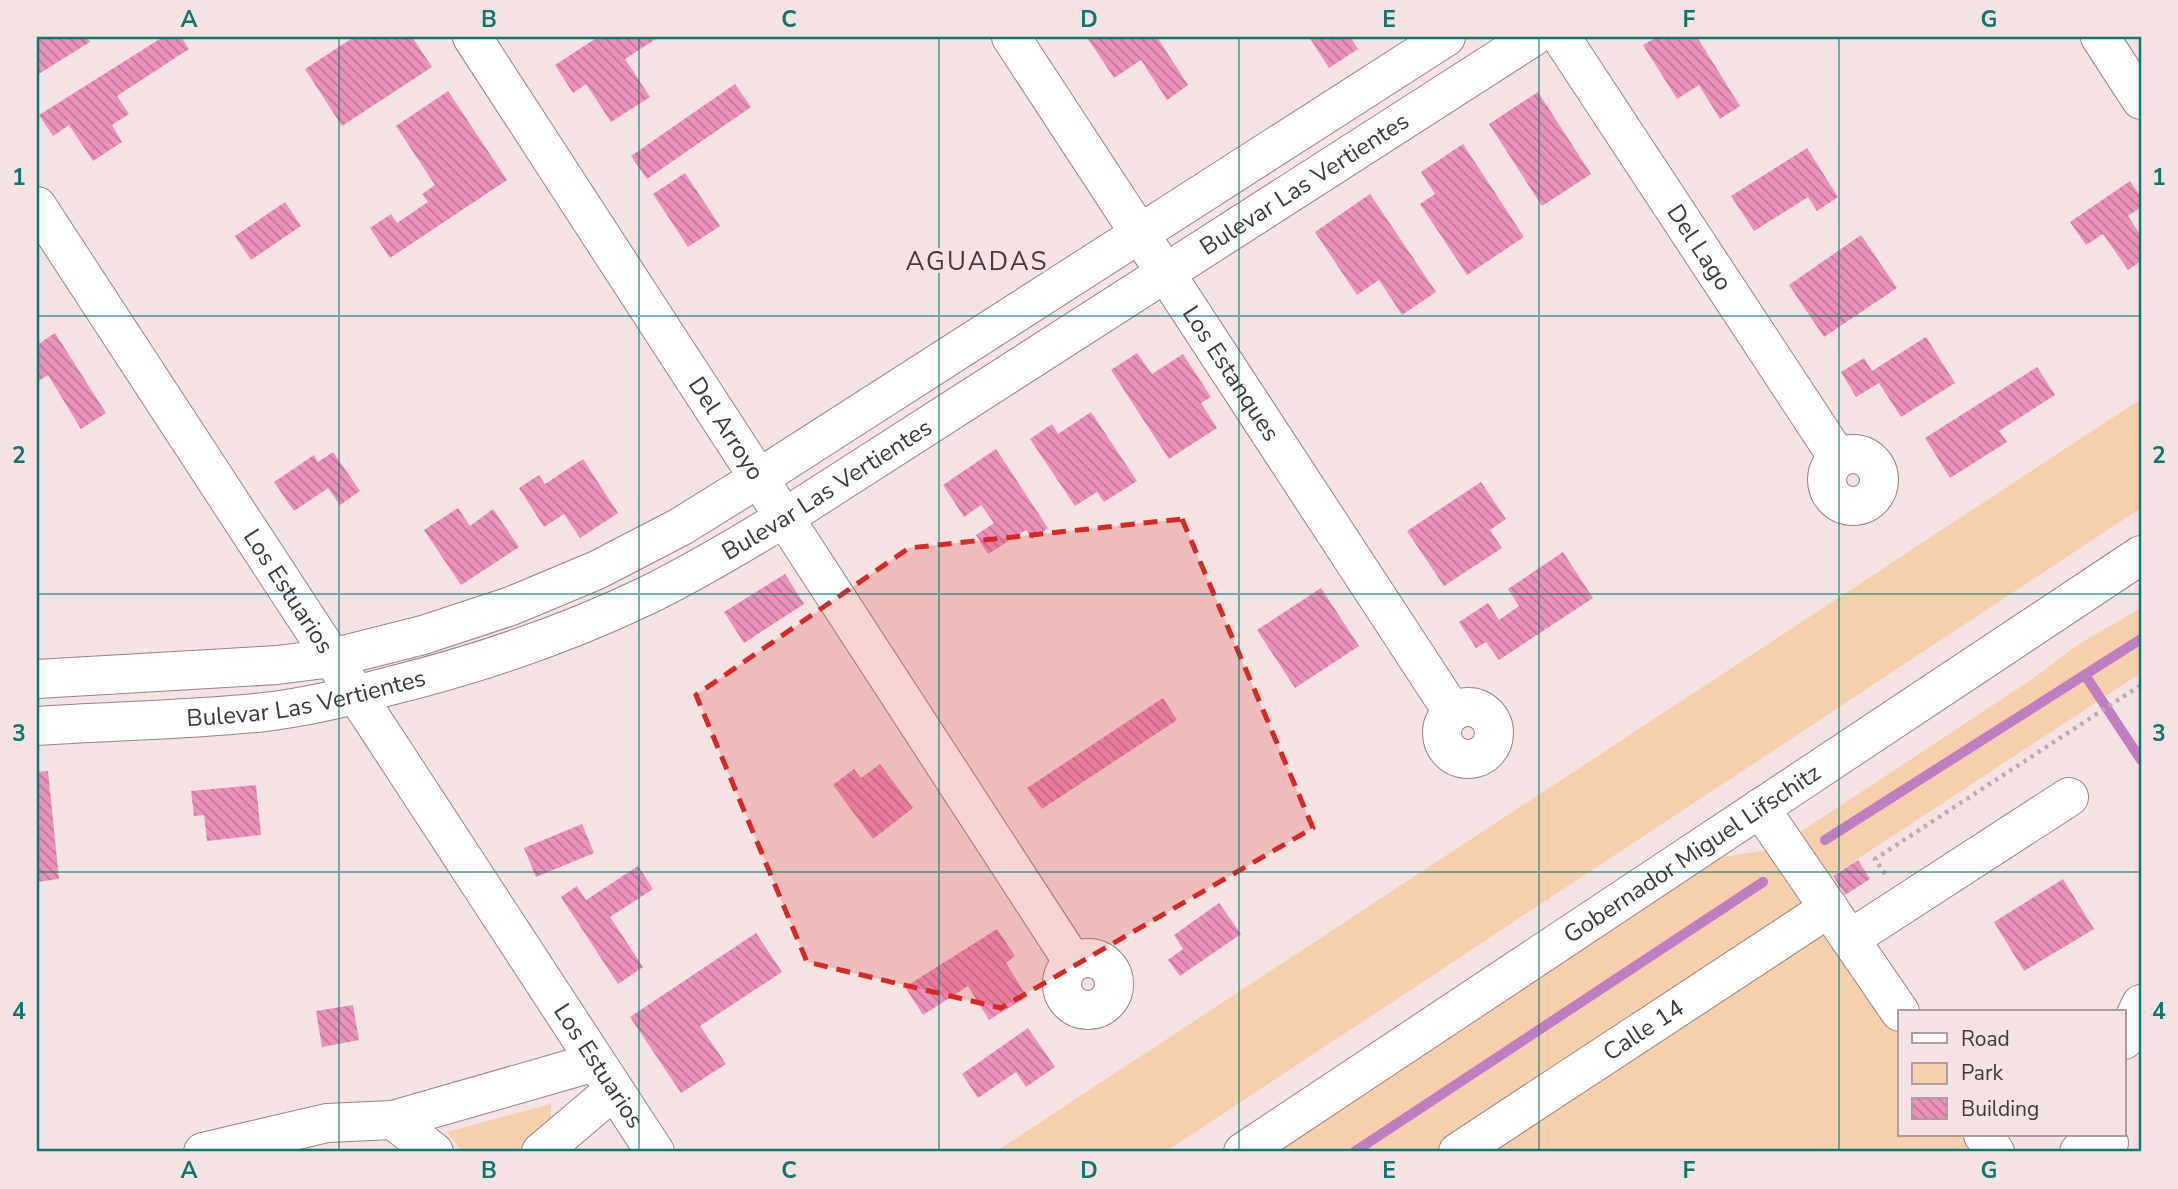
<svg xmlns="http://www.w3.org/2000/svg" width="2178" height="1189" viewBox="0 0 2178 1189" font-family="'Nunito Sans',sans-serif">
  <style>
    .green { fill: #f6d0ac }
    .lines { fill: none; stroke-linecap: round; stroke-linejoin: round }
    .stream { stroke: #c07ec2; stroke-width: 10 }
    .building { fill: url(#building-back-hatch) }
    .minor-casing { stroke: #978586; stroke-width: 40 }
    .path { stroke: #bdadad; stroke-width: 4.5; stroke-dasharray: 3.5 5; stroke-linecap: butt }
    .minor { stroke: #fff; stroke-width: 38 }
    .marked { fill: #d62828; fill-opacity: 0.2; stroke: #d62828; stroke-width: 5; stroke-dasharray: 14 9; stroke-linejoin: round }
    .grid { fill: none; stroke: #0f766e; stroke-width: 2; stroke-opacity: 0.55 }
    .labels { text-anchor: middle; dominant-baseline: central; stroke-width: 6; stroke-linejoin: round; paint-order: stroke }
    .street-label { font-size: 24px; fill: #403839; stroke: #f5e2e2 }
    .neighbourhood-label { font-size: 26px; letter-spacing: 2px; fill: #483939; stroke: #f5e2e2 }
    .neatline { fill: none; stroke: #0f766e; stroke-width: 2.5 }
    .grid-label { font-size: 23px; text-anchor: middle; font-weight: bold; fill: #0f766e }
  </style>
  <defs>
    <pattern id="building-back-hatch" width="6" height="6" patternUnits="userSpaceOnUse" patternTransform="scale(1.75)"><rect width="6" height="6" fill="#ec91bb"/><path d="M-1 5l2 2M0 0l6 6M5-1l2 2" fill="none" stroke="#c17799"/></pattern>
  </defs>
  <rect width="100%" height="100%" fill="#f5e2e2"/>
  <g class="green">
    <path d="M2141,399V508L1165,1152H995Z"/>
    <path d="M2141,608V673L1827,879L1799,833L2031,680L2079,644Z"/>
    <path d="M1767,850L1900,1012V1135H1983L1995,1152H1274L1723,857Z"/>
    <path d="M551,1104V1130L518,1152H462L447,1132Z"/>
  </g>
  <g class="lines">
    <g class="stream">
      <path d="M2085,675L2141,760"/>
      <path d="M1825,840L2141,639"/>
      <path d="M1354,1152L1763,882"/>
    </g>
  </g>
  <g class="building">
    <path d="M37,37H87L90,42L37,75Z"/>
    <path d="M163,37H181L189,49L117,96L129,114L112,125L122,142L93,161L69,125L53,136L39,115Z"/>
    <path d="M354,37H412L432,67L342,126L305,69Z"/>
    <path d="M598,37H659L625,59L650,97L611,122L586,84L573,93L555,65Z"/>
    <path d="M1091,37H1157L1188,85L1167,100L1141,60L1114,78L1088,39Z"/>
    <path d="M1309,37H1350L1358,49L1329,68Z"/>
    <path d="M1657,37H1697L1740,106L1720,119L1699,85L1677,99L1643,45Z"/>
    <path d="M735,84L751,107L647,179L631,156Z"/>
    <path d="M448,91L507,180L390,258L370,228L391,214L397,223L428,202L422,194L435,185L396,126Z"/>
    <path d="M1538,92L1591,174L1542,206L1489,124Z"/>
    <path d="M1463,144L1524,237L1467,275L1420,204L1435,194L1421,172Z"/>
    <path d="M1807,148L1838,197L1817,211L1808,197L1754,231L1731,196Z"/>
    <path d="M685,173L720,226L688,247L653,194Z"/>
    <path d="M2130,181L2141,197V207L2128,216L2141,236V261L2128,270L2103,234L2086,245L2070,222Z"/>
    <path d="M1370,194L1436,292L1402,315L1379,280L1357,295L1315,232Z"/>
    <path d="M285,202L301,226L251,260L235,236Z"/>
    <path d="M1861,235L1897,288L1824,337L1789,285Z"/>
    <path d="M55,333L106,413L81,429L48,375L37,382V345Z"/>
    <path d="M1926,337L1955,383L1901,417L1879,383L1856,397L1841,372L1864,358L1872,371Z"/>
    <path d="M1137,353L1152,374L1183,354L1211,397L1201,403L1217,428L1169,459L1111,370Z"/>
    <path d="M2037,367L2055,395L1999,431L2007,442L1950,478L1925,438Z"/>
    <path d="M1091,412L1137,481L1104,502L1097,492L1075,506L1030,439L1052,424L1058,434Z"/>
    <path d="M996,449L1048,528L1032,539L1026,530L988,554L976,535L994,523L981,505L964,517L943,485Z"/>
    <path d="M333,452L360,491L340,505L328,488L294,511L274,482L314,455L318,462Z"/>
    <path d="M583,459L618,513L580,538L564,514L544,527L519,488L539,475L545,484Z"/>
    <path d="M1481,482L1506,519L1490,530L1502,548L1444,586L1407,531Z"/>
    <path d="M458,508L470,526L493,509L519,547L461,585L424,530Z"/>
    <path d="M1563,552L1593,598L1499,660L1486,642L1476,648L1459,622L1488,603L1499,620L1519,606L1508,589Z"/>
    <path d="M785,574L804,604L744,643L724,612Z"/>
    <path d="M1321,588L1359,646L1295,688L1257,630Z"/>
    <path d="M1163,698L1177,720L1042,809L1027,788Z"/>
    <path d="M880,764L913,808L873,839L833,785L854,769L861,778Z"/>
    <path d="M48,771L59,879L37,882V772Z"/>
    <path d="M256,785L261,835L207,841L204,815L194,816L191,791Z"/>
    <path d="M582,824L594,853L536,877L524,848Z"/>
    <path d="M1858,860L1870,879L1845,895L1833,876Z"/>
    <path d="M638,866L653,889L610,917L643,967L618,984L561,897L577,886L586,900Z"/>
    <path d="M2063,879L2094,929L2024,971L1994,922Z"/>
    <path d="M1219,903L1241,934L1180,976L1168,960L1183,949L1174,935Z"/>
    <path d="M997,929L1015,956L1006,963L1027,997L989,1020L968,986L923,1015L905,987Z"/>
    <path d="M756,933L782,972L700,1026L726,1064L681,1093L630,1017Z"/>
    <path d="M353,1005L359,1040L322,1047L316,1011Z"/>
    <path d="M1028,1028L1055,1067L1026,1087L1016,1072L978,1098L962,1074Z"/>
  </g>
  <g class="lines">
    <g class="minor-casing">
      <g id="minor">
        <path id="s1" d="M472,37L1073,962"/>
        <path id="s2" d="M1011,37L1452,711"/>
        <path id="s3" d="M1561,37L1838,458"/>
        <path d="M2100,37L2141,100"/>
        <path id="s4" d="M37,206L655,1152"/>
        <circle cx="1853" cy="480" r="26"/>
        <path d="M37,679L277,665L332,658L423,635L511,606L597,570L680,527L759,478L1446,37"/>
        <circle cx="1468" cy="733" r="26"/>
        <path id="s5" d="M37,726C112,721 190,720 265,712C307,707 349,697 390,686C479,664 567,634 650,594C696,571 740,545 784,518L1533,37"/>
        <path d="M1760,808L1900,1012"/>
        <path d="M1850,939L2069,797"/>
        <circle cx="1088" cy="984" r="26"/>
        <path d="M2124,1040L2141,1004"/>
        <path d="M393,1120L434,1152"/>
        <path d="M1983,1135L1995,1152"/>
        <path d="M203,1152L327,1123L393,1120L595,1062"/>
        <path d="M541,1152L614,1090"/>
        <path id="s6" d="M1243,1152L2141,555"/>
        <path id="s7" d="M1458,1152L1829,908"/>
        <path d="M2079,1152L2109,1143"/>
      </g>
    </g>
    <path class="path" d="M1885,874L1875,859L2141,685"/>
    <use href="#minor" class="minor"/>
  </g>
  <path class="marked" d="M1182,519L1313,828L1001,1008L807,962L696,695L909,548Z"/>
  <path class="grid" d="M339,37V1152M639,37V1152M939,37V1152M1239,37V1152M1539,37V1152M1839,37V1152M37,316H2141M37,594H2141M37,872H2141"/>
  <g class="labels">
    <g class="street-label">
      <text stroke="none"><textPath href="#s5" startOffset="1405">Bulevar Las Vertientes</textPath></text>
      <text stroke="none"><textPath href="#s3" startOffset="252">Del Lago</textPath></text>
      <text stroke="none"><textPath href="#s2" startOffset="402">Los Estanques</textPath></text>
      <text stroke="none"><textPath href="#s1" startOffset="467">Del Arroyo</textPath></text>
      <text stroke="none"><textPath href="#s5" startOffset="838">Bulevar Las Vertientes</textPath></text>
      <text stroke="none"><textPath href="#s4" startOffset="460">Los Estuarios</textPath></text>
      <text stroke="none"><textPath href="#s5" startOffset="271">Bulevar Las Vertientes</textPath></text>
      <text stroke="none"><textPath href="#s6" startOffset="539">Gobernador Miguel Lifschitz</textPath></text>
      <text stroke="none"><textPath href="#s7" startOffset="222">Calle 14</textPath></text>
      <text stroke="none"><textPath href="#s4" startOffset="1027">Los Estuarios</textPath></text>
    </g>
    <g class="neighbourhood-label">
      <text x="977" y="261">AGUADAS</text>
    </g>
  </g>
  <rect width="2178" height="1189" fill="none" stroke="#f5e2e2" stroke-width="77"/>
  <rect x="1898" y="1010" width="228" height="126" fill="#f5e2e2" stroke="#ad9e9e" stroke-width="2"/>
  <rect x="1912" y="1033" width="35" height="10" fill="#ffffff" stroke="#ad9e9e" stroke-width="2"/>
  <text x="1961" y="1046" font-size="21" fill="#403839">Road</text>
  <rect x="1912" y="1063" width="35" height="21" fill="#f6d0ac" stroke="#ad9e9e" stroke-width="2"/>
  <text x="1961" y="1080" font-size="21" fill="#403839">Park</text>
  <rect x="1912" y="1098" width="35" height="21" fill="url(#building-back-hatch)" stroke="#ad9e9e" stroke-width="2"/>
  <text x="1961" y="1116" font-size="21" fill="#403839">Building</text>
  <rect x="38" y="38" width="2102" height="1112" class="neatline"/>
  <g class="grid-label">
    <text x="189" y="27">A</text>
    <text x="489" y="27">B</text>
    <text x="789" y="27">C</text>
    <text x="1089" y="27">D</text>
    <text x="1389" y="27">E</text>
    <text x="1689" y="27">F</text>
    <text x="1989" y="27">G</text>
    <text x="19" y="185">1</text>
    <text x="2159" y="185">1</text>
    <text x="19" y="463">2</text>
    <text x="2159" y="463">2</text>
    <text x="19" y="741">3</text>
    <text x="2159" y="741">3</text>
    <text x="19" y="1019">4</text>
    <text x="2159" y="1019">4</text>
    <text x="189" y="1178">A</text>
    <text x="489" y="1178">B</text>
    <text x="789" y="1178">C</text>
    <text x="1089" y="1178">D</text>
    <text x="1389" y="1178">E</text>
    <text x="1689" y="1178">F</text>
    <text x="1989" y="1178">G</text>
  </g>
</svg>
